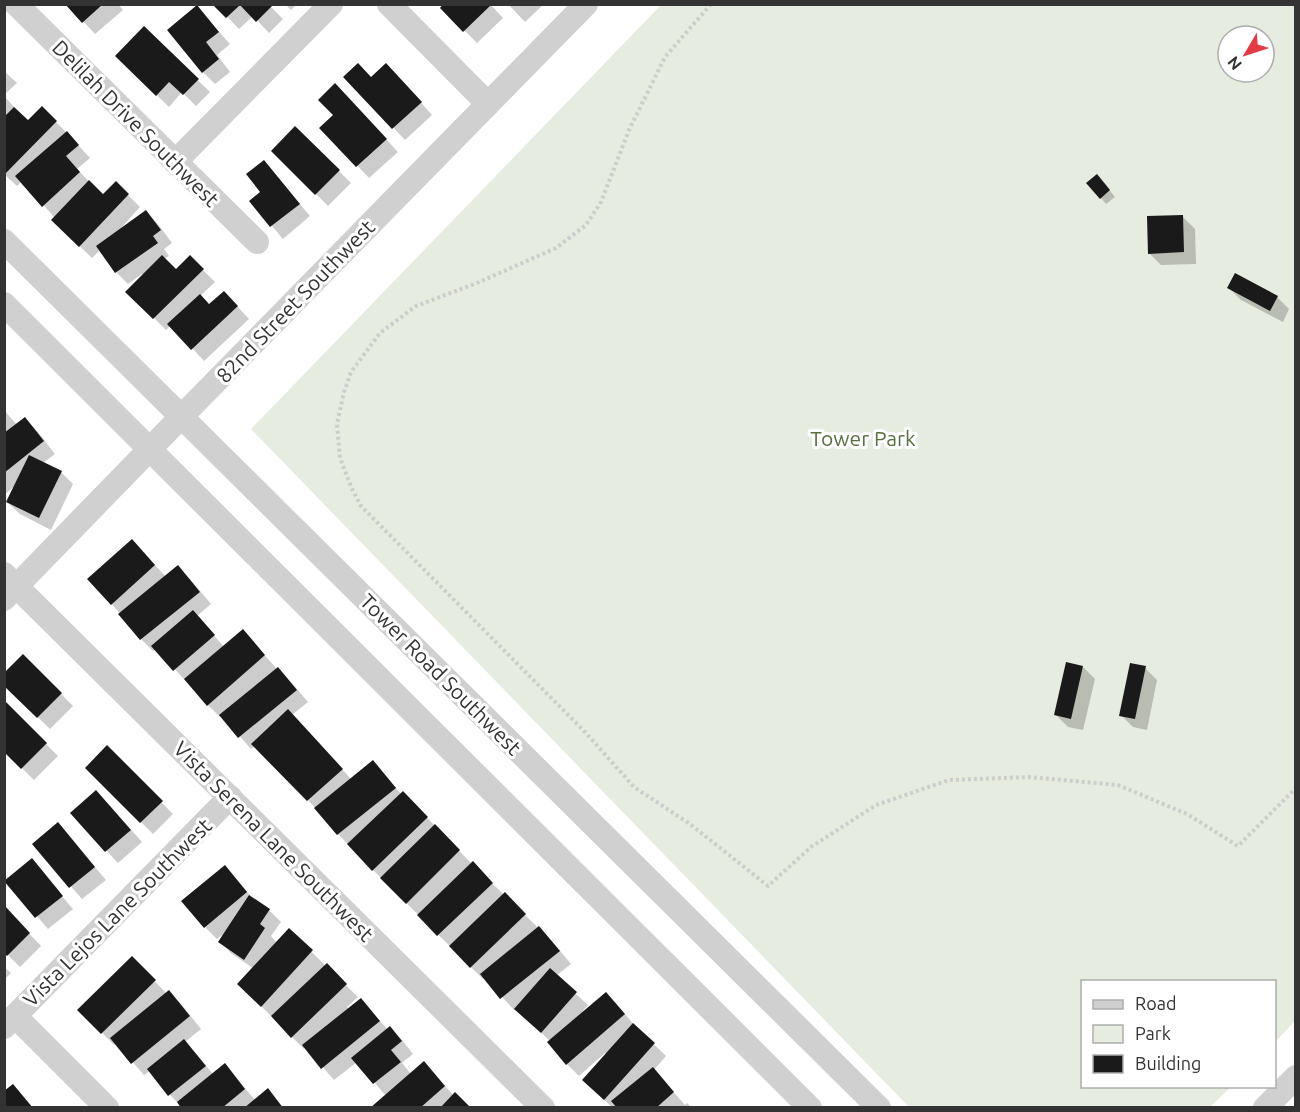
<svg xmlns="http://www.w3.org/2000/svg" width="1300" height="1112" viewBox="0 0 1300 1112" font-family="Ubuntu,sans-serif">
  <style>
    .green { fill: #e6ecdf; fill-rule: evenodd }
    .shadow { fill: #0003 }
    .building { fill: #1a1a1a }
    .lines { fill: none; stroke-linecap: round; stroke-linejoin: round }
    .path { stroke: #cdcdcd; stroke-width: 4; stroke-dasharray: 3 3; stroke-linecap: butt }
    .minor { stroke: #d0d0d0; stroke-width: 24 }
    .labels { text-anchor: middle; dominant-baseline: central; stroke-width: 6; stroke-linejoin: round; paint-order: stroke }
    .street-label { font-size: 21px; fill: #333; stroke: #fff }
    .park-label { font-size: 21px; fill: #56703f; stroke: #fff }
  </style>
  <rect width="100%" height="100%" fill="#fff"/>
  <path class="green" d="M661,5H1295V1021L1275,1042L1274,982H1082V1086L1231,1087L1210,1107H909L251,429ZM1228,36H1264V72H1228Z"/>
  <g class="shadow">
    <path d="M67,4H118L123,10L95,34Z"/>
    <path d="M215,4H268L283,19L269,33L253,16L239,29Z"/>
    <path d="M285,4H297L291,10Z"/>
    <path d="M490,4L503,18L477,43L442,8Z"/>
    <path d="M508,4H544L525,22Z"/>
    <path d="M197,7L230,44L217,55L230,72L215,84L203,72Z"/>
    <path d="M144,28L210,92L196,106L182,92L169,107L117,56Z"/>
    <path d="M4,71L17,83L4,95Z"/>
    <path d="M345,77H398L432,115L405,140Z"/>
    <path d="M4,96L28,122L42,108L68,134L90,158L77,169L103,196L116,183L140,207L121,228L122,229L146,212L158,224L172,243L164,249L169,256L164,259L176,271L190,257L215,282L200,296L210,306L236,305L249,319L204,361L171,325L166,330L128,292L144,276L142,274L128,284L116,272L100,250L92,258L65,232L55,218L22,181L17,186L4,174Z"/>
    <path d="M347,97L398,152L369,178L322,128L335,115Z"/>
    <path d="M295,128L351,183L328,206L273,151Z"/>
    <path d="M264,162L310,216L283,239L251,201L262,192Z"/>
    <path d="M1103,182L1115,197L1106,204L1101,198Z"/>
    <path d="M1183,217L1195,229L1196,264L1161,265L1149,253Z"/>
    <path d="M1229,288L1277,297L1289,309L1283,322L1241,300Z"/>
    <path d="M4,410L17,425L25,419L37,431L55,454L43,463L61,472L73,484L51,530L20,514L7,502L15,486L4,495Z"/>
    <path d="M144,553L166,577L178,567L190,579L211,604L197,616L224,647L243,631L277,669L290,681L308,702L292,715L352,780L373,762L402,795L403,793L472,864L551,940L571,964L556,976L588,1005L582,1012L583,1014L606,994L618,1006L636,1027L666,1056L654,1070L685,1105L687,1103L692,1108H613L596,1092L607,1055L605,1053L579,1076L567,1064L550,1041L515,1009L514,1010L485,978L483,979L373,870L338,834L294,784L255,746L251,749L221,715L220,717L208,705L156,649L153,651L141,639L112,604Z"/>
    <path d="M23,656L73,706L50,729L4,684Z"/>
    <path d="M1083,667L1095,679L1083,730L1068,727L1056,715Z"/>
    <path d="M1145,668L1157,680L1147,730L1133,727L1121,715Z"/>
    <path d="M4,702L58,756L34,780L4,750Z"/>
    <path d="M107,747L173,814L153,834L87,768Z"/>
    <path d="M108,804L142,842L118,863L72,813Z"/>
    <path d="M58,824L106,880L82,899L34,844Z"/>
    <path d="M31,860L73,909L48,929L6,880Z"/>
    <path d="M225,867L254,900L269,910L281,922L271,936L277,943L289,930L358,997L347,1007L349,1009L361,1000L388,1030L390,1028L402,1040L413,1054L402,1063L411,1074L424,1063L454,1096L468,1108H373L386,1096L357,1062L334,1080L305,1047L304,1049L251,996L253,968L232,954L220,942L226,932L217,939L205,927Z"/>
    <path d="M4,907L41,946L20,967L4,951Z"/>
    <path d="M132,958L167,994L169,992L181,1004L201,1029L185,1042L214,1075L225,1065L255,1100L268,1090L284,1108H183L170,1095L150,1071L144,1075L116,1043L114,1045L80,1010Z"/>
    <path d="M4,967L11,973L4,980Z"/>
  </g>
  <g class="building">
    <path d="M65,4H103L82,23Z"/>
    <path d="M212,4H270L272,6L256,22L240,5L226,18Z"/>
    <path d="M443,4H492L463,32L440,8Z"/>
    <path d="M197,5L219,32L206,42L219,59L202,73L167,30Z"/>
    <path d="M144,26L199,79L183,95L169,82L156,96L115,56Z"/>
    <path d="M358,63L371,77L386,63L422,102L392,129L343,77Z"/>
    <path d="M335,83L387,139L356,167L319,128L333,115L318,100Z"/>
    <path d="M42,106L57,121L4,175V117L14,107L28,120Z"/>
    <path d="M295,126L340,170L315,195L271,151Z"/>
    <path d="M67,131L79,145L66,156L80,172L42,207L15,176Z"/>
    <path d="M264,160L300,204L270,227L249,201L260,192L246,174Z"/>
    <path d="M1097,174L1110,190L1100,199L1086,183Z"/>
    <path d="M89,180L103,194L116,181L129,194L79,247L51,220Z"/>
    <path d="M146,210L161,230L153,236L158,243L115,273L96,246Z"/>
    <path d="M1183,215L1184,252L1148,254L1147,216Z"/>
    <path d="M162,255L176,269L190,255L204,269L153,319L125,292Z"/>
    <path d="M1235,273L1278,296L1270,311L1227,288Z"/>
    <path d="M224,291L238,306L191,350L167,324L200,294L209,304Z"/>
    <path d="M25,417L44,441L4,473V433Z"/>
    <path d="M29,455L62,471L39,518L6,502Z"/>
    <path d="M132,539L155,565L111,605L87,579Z"/>
    <path d="M178,565L200,592L140,640L118,614Z"/>
    <path d="M193,610L215,635L173,671L151,646Z"/>
    <path d="M243,629L265,655L207,706L184,679Z"/>
    <path d="M23,654L62,693L37,718L4,686V673Z"/>
    <path d="M1066,662L1083,666L1071,719L1054,715Z"/>
    <path d="M1130,663L1146,666L1135,719L1119,716Z"/>
    <path d="M278,667L297,690L238,738L219,715Z"/>
    <path d="M4,700L47,743L21,769L4,752Z"/>
    <path d="M288,709L343,769L307,801L251,744Z"/>
    <path d="M107,745L163,801L140,823L85,768Z"/>
    <path d="M373,760L396,788L337,835L314,808Z"/>
    <path d="M96,790L131,830L105,852L70,813Z"/>
    <path d="M403,791L428,817L372,871L347,844Z"/>
    <path d="M58,822L95,867L69,888L32,844Z"/>
    <path d="M435,824L460,850L406,904L380,878Z"/>
    <path d="M32,858L63,896L35,918L4,881Z"/>
    <path d="M473,861L493,883L437,936L417,915Z"/>
    <path d="M225,865L247,892L204,928L181,901Z"/>
    <path d="M505,892L526,914L470,968L449,946Z"/>
    <path d="M249,895L270,909L260,924L265,928L244,960L218,942Z"/>
    <path d="M4,905L30,933L7,956L4,953Z"/>
    <path d="M539,926L560,951L500,999L480,974Z"/>
    <path d="M289,928L313,950L261,1007L237,984Z"/>
    <path d="M132,956L156,980L101,1034L77,1010Z"/>
    <path d="M327,963L347,984L291,1038L271,1016Z"/>
    <path d="M550,968L577,992L541,1033L514,1009Z"/>
    <path d="M169,990L190,1016L131,1064L110,1038Z"/>
    <path d="M606,992L625,1014L566,1065L547,1042Z"/>
    <path d="M361,998L380,1021L321,1069L302,1045Z"/>
    <path d="M633,1023L655,1043L604,1100L582,1080Z"/>
    <path d="M390,1026L402,1041L391,1050L401,1062L373,1084L351,1058Z"/>
    <path d="M184,1039L206,1066L168,1096L147,1069Z"/>
    <path d="M424,1061L445,1086L420,1108H370Z"/>
    <path d="M225,1063L245,1089L222,1108H181L177,1102Z"/>
    <path d="M653,1067L674,1092L656,1108H617L611,1101Z"/>
    <path d="M13,1084L33,1108H4V1091Z"/>
    <path d="M268,1088L283,1108H244Z"/>
    <path d="M455,1092L471,1108H440Z"/>
  </g>
  <g class="lines">
    <path class="path" d="M711,4L665,57L629,130L601,202L586,225L556,248L477,283L416,306L380,333L351,372L344,392L337,424L340,458L352,489L361,506L585,732L634,787L690,824L768,886L811,847L876,805L949,780L1029,777L1118,785L1187,814L1238,846L1296,788"/>
    <g class="minor">
      <path d="M16,4L257,242"/>
      <path d="M389,4L488,104"/>
      <path d="M175,162L331,4"/>
      <path d="M4,241L879,1108"/>
      <path d="M4,304L810,1108"/>
      <path d="M4,574L543,1108"/>
      <path d="M4,599L181,417L586,4"/>
      <path d="M15,1016L107,1108"/>
      <path d="M4,1027L230,797"/>
      <path d="M1265,1108L1296,1077"/>
    </g>
  </g>
  <g class="labels">
    <g class="street-label">
      <text transform="translate(136 123) rotate(45)">Delilah Drive Southwest</text>
      <text transform="translate(295 301) rotate(-46)">82nd Street Southwest</text>
      <text transform="translate(441 674) rotate(45)">Tower Road Southwest</text>
      <text transform="translate(274 841) rotate(45)">Vista Serena Lane Southwest</text>
      <text transform="translate(117 912) rotate(-45)">Vista Lejos Lane Southwest</text>
    </g>
    <g class="park-label">
      <text x="863" y="438">Tower Park</text>
    </g>
  </g>
  <rect width="1300" height="1112" fill="none" stroke="#333333" stroke-width="12"/>
  <rect x="1081" y="980" width="195" height="108" fill="#ffffff" stroke="#adadad" stroke-width="1.5"/>
  <rect x="1093" y="1000" width="30" height="9" fill="#d0d0d0" stroke="#adadad" stroke-width="1.5"/>
  <text x="1135" y="1010" font-size="18" fill="#333333">Road</text>
  <rect x="1093" y="1025" width="30" height="18" fill="#e6ecdf" stroke="#adadad" stroke-width="1.5"/>
  <text x="1135" y="1040" font-size="18" fill="#333333">Park</text>
  <rect x="1093" y="1055" width="30" height="18" fill="#1a1a1a" stroke="#adadad" stroke-width="1.5"/>
  <text x="1135" y="1070" font-size="18" fill="#333333">Building</text>
  <g transform="translate(1246 54) rotate(231)"><circle r="28" fill="#ffffff" stroke="#adadad" stroke-width="1.5"/>
  <path d="M0-4.5L10 22L0 15L-10 22Z" fill="#e63946"/>
  <text y="-9" font-size="16" font-weight="bold" text-anchor="middle" fill="#333333">N</text>
  </g>
</svg>
